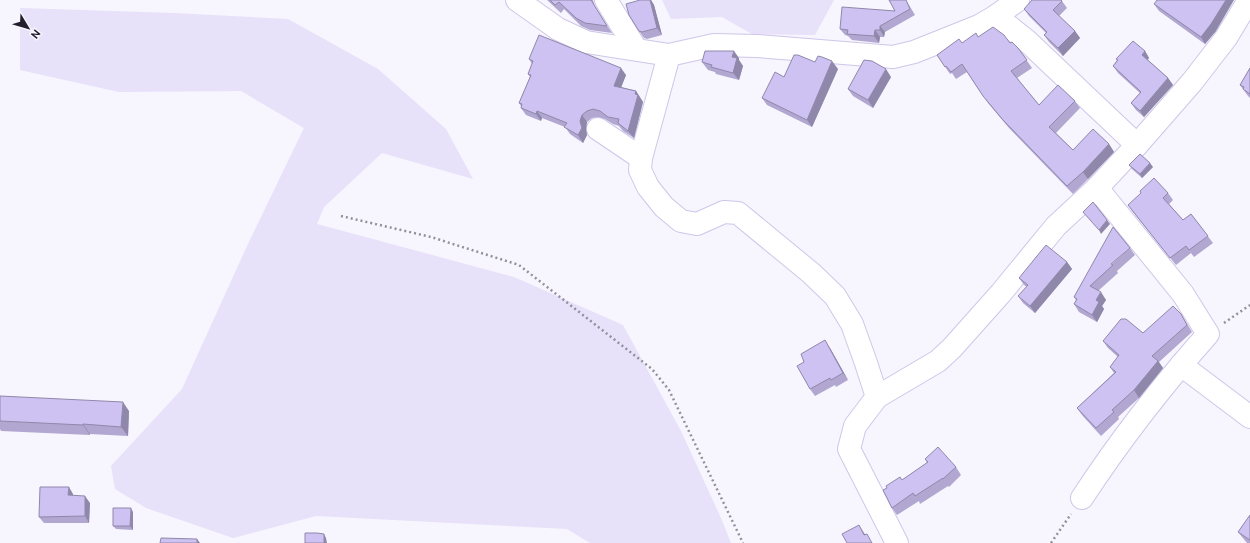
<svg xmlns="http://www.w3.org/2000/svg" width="1250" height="543" font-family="Ubuntu,sans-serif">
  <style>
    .green { fill: #e7e1fa }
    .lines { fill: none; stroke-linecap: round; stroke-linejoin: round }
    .minor-casing { stroke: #cfc6ea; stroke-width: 24 }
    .path { stroke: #92909a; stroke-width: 2.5; stroke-dasharray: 2 3; stroke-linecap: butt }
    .minor { stroke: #fff; stroke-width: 22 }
    .wall { fill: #b1a7d1 }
    .shaded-wall { fill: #9088aa }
    .building { fill: #cec2f3; stroke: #9088aa }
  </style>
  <rect width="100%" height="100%" fill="#f7f5fd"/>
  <g class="green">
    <path d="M662 0H834L815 35 752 34 722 17 671 19Z"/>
    <path d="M20 8 173 13 288 19 378 69 446 129 473 179 382 153 324 207 317 224 514 277 623 325 681 431 721 518 731 543H590L567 529 316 516 233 538 146 508 115 489 111 466 182 389 247 246 304 128 241 91 119 92 20 70Z"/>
  </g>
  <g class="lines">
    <g class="minor-casing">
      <g id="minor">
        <path d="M517 0 558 29 586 42 669 55 714 45 757 46 893 57 914 52 979 26 996 16 1018 0"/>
        <path d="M606 0 636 49"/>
        <path d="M996 16 1026 40 1137 145"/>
        <path d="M669 55 641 158 640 170 648 187 664 207 681 221 697 224 724 212 738 213 811 273 835 296 852 324 866 363 877 397"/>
        <path d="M598 129 641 158"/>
        <path d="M1181 365 1250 417"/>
        <path d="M1082 498C1120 440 1162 386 1208 334L1183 294 1097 188"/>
        <path d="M897 543 849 449 855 426 877 397 938 361 952 348 1001 293 1056 226 1097 188 1137 145 1192 82 1226 38 1249 0"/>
      </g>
    </g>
    <g class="path">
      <path d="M341 216 431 237 519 265 652 369 669 390 743 543"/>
      <path d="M1224 323 1250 305"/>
      <path d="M1051 543 1071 514"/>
    </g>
    <use href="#minor" class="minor"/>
  </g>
  <g class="wall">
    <path d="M547 0H593L595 7 612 33 590 30 581 26 564 9 561 13Z"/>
    <path d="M640 0H651L654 5 662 35 647 39 644 38 639 31Z"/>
    <path d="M889 0H906L915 15 885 32 884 37H880L879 43 852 40 848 36 845 35 840 29 895 11Z"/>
    <path d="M1062 1 1067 8 1059 16 1075 31 1080 38 1063 56 1049 42 1044 35 1046 33 1029 16 1024 9Z"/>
    <path d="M1154 4 1216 31 1205 44 1159 11Z"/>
    <path d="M978 37 1010 43 1018 48 1032 68 1017 78 1039 105 1075 101 1080 108 1056 133 1073 150 1109 144 1114 152 1088 179 1073 194 1009 128 988 103 967 72 956 79 952 73 950 74 937 55 962 43Z"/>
    <path d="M1145 51 1149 58 1148 60 1168 78 1173 85 1144 117 1136 110 1131 103 1140 93 1118 73 1113 66 1117 60 1116 59Z"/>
    <path d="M739 58V60L743 66 739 80 716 74 715 72 708 70 702 62Z"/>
    <path d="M529 59 626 75 621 87 636 91 643 102 634 138 623 131 619 126 613 124 605 119 598 117 592 118 587 122 586 129 587 135 583 143 570 134 565 127 542 118 541 121 526 115 521 108V106L519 103 530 77 528 74 532 64Z"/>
    <path d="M815 62 838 69 812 127 767 105 762 98 784 77Z"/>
    <path d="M1250 68V98L1248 96 1240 85Z"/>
    <path d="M891 77 873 108 853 96 848 89Z"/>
    <path d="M1129 165 1153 167 1142 178 1132 169Z"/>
    <path d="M1168 193 1173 200 1169 204 1183 220 1191 214 1213 243 1194 257 1191 253 1176 265 1133 212 1128 205Z"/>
    <path d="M1130 248 1135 255 1117 271 1118 273 1098 291 1106 300 1102 306 1104 309 1097 322 1079 312 1074 304 1076 300 1074 297Z"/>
    <path d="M1067 262 1072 269 1035 313 1023 303 1018 296 1027 287 1024 285 1019 278Z"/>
    <path d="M1181 314 1192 332 1159 362 1163 368 1139 398 1118 417 1119 419 1101 436 1082 415 1077 408 1114 373 1110 367 1118 357 1108 348 1103 341 1143 333Z"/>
    <path d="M830 348 848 380 836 387 835 385 815 396 810 389Z"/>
    <path d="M0 396 129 411 128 436 90 434V435L1 431 0 429Z"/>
    <path d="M925 459 956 467 961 475 949 487 948 486 920 504 919 501 897 515 892 508 902 480 927 463Z"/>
    <path d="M73 494V496L90 503 89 523H44L39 517Z"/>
    <path d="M133 512V530L116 529 113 526Z"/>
    <path d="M1250 515V543H1247L1238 532Z"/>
  </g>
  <g class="shaded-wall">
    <path d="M650 0H651L654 5 662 35 657 28Z"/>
    <path d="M1226 0H1234L1216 31 1205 44 1201 37Z"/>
    <path d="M880 26 885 32 884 37 880 30Z"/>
    <path d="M875 30 880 37 879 43 874 36Z"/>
    <path d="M1075 31 1080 38 1063 56 1058 48Z"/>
    <path d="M734 51 739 58V60L743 66 739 80 733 73 732 57Z"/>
    <path d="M1145 51 1149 58 1146 61 1142 55Z"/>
    <path d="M832 61 838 69 812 127 807 120Z"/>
    <path d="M621 68 626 75 619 93 614 86Z"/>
    <path d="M886 69 891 77 873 108 868 100Z"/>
    <path d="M1168 78 1173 85 1144 117 1140 111Z"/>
    <path d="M636 91 643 102 634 138 628 131Z"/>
    <path d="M537 111 542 118 541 121 536 114Z"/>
    <path d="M582 115 587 122 586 129 587 135 583 143 578 135 580 121Z"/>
    <path d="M1109 144 1114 152 1088 179 1083 172Z"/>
    <path d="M1150 163 1153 167 1142 178 1140 174Z"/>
    <path d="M1107 220 1110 224 1101 234 1099 230Z"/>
    <path d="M1067 262 1072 269 1035 313 1030 306Z"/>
    <path d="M1101 292 1106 300 1102 306 1104 309 1097 322 1092 315 1096 300Z"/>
    <path d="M825 340 830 348 848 380 843 373Z"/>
    <path d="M1158 361 1163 368 1139 398 1134 390Z"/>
    <path d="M123 402 129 411 128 436 121 427Z"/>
    <path d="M83 424 90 434V435L83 425Z"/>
    <path d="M69 487 73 494V502L68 495Z"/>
    <path d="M85 496 90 503 89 523 85 516Z"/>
    <path d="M131 508 133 512V530L130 526Z"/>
    <path d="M859 525 866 536 864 535Z"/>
    <path d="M324 534 326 538 327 543H324Z"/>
    <path d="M197 539 200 543H197Z"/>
  </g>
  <g class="building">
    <path d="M550 0H591L607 26 585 23 576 18 559 2 555 5Z"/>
    <path d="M640 0H650L657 28 642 32 639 31 629 15 626 4Z"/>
    <path d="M889 0H906L910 9 880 26V30H875L874 36 847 34 848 30 840 29 842 7 895 11Z"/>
    <path d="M1032 0H1061L1062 1 1053 10 1075 31 1058 48 1044 35 1047 32 1024 9Z"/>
    <path d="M1157 0H1226L1211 24 1201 37 1154 4Z"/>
    <path d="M993 27 1004 35 1010 43 1012 42 1018 48 1027 60 1011 71 1039 105 1058 85 1075 101 1049 127 1073 150 1093 129 1109 144 1083 172 1067 186 1003 120 983 96 962 64 951 72 946 66 945 67 937 55 959 39 962 43 976 33 978 37Z"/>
    <path d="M539 35 621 68 614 86 636 91 635 94 638 95 628 131 618 123 619 119 608 117 600 111 593 109 587 111 582 115 580 121 582 128 578 135 564 127 567 123 537 111 536 114 521 108 522 104 519 103 531 75 528 74 533 61 529 59Z"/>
    <path d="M1133 41 1145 51 1142 55 1168 78 1140 111 1131 103 1141 92 1113 66 1118 60 1116 59Z"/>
    <path d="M705 51H734L732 57 737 58 733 73 711 67 712 65 702 62Z"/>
    <path d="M794 55H798L815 62 818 56 822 57 832 61 807 120 762 98 775 72 784 77Z"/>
    <path d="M864 60 872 61 886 69 868 100 848 89Z"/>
    <path d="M1250 68V94L1243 89 1244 87 1240 85Z"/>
    <path d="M1140 154 1150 163 1140 174 1129 165Z"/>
    <path d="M1154 178 1168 193 1163 198 1183 220 1191 214 1208 236 1189 250 1186 246 1170 258 1128 205 1141 193 1140 191Z"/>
    <path d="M1093 202 1107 220 1099 230 1083 212Z"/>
    <path d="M1113 227 1130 248 1111 264 1113 265 1090 286 1101 292 1096 300 1099 302 1092 315 1074 304 1077 299 1074 297Z"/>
    <path d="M1046 245 1067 262 1030 306 1018 296 1028 285 1019 278Z"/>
    <path d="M1173 306 1181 314 1187 325 1152 356 1158 361 1134 390 1112 410 1114 412 1096 428 1077 408 1116 372 1110 367 1119 355 1103 341 1121 319H1126L1143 333Z"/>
    <path d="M825 340 843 373 831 380 830 378 810 389 797 366 804 362 801 354Z"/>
    <path d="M0 396 123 402 121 427 83 424V425L0 421Z"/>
    <path d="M938 447 956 467 943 479V478L915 496 913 493 892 508 883 490 887 488 886 486 900 477 902 480 928 462 925 459Z"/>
    <path d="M40 487H69L68 495 85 496V516L39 517Z"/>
    <path d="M113 508H131L130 526H113Z"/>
    <path d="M1250 515V540L1238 532Z"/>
    <path d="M859 525 864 535 867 534 872 543H847L842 534Z"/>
    <path d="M305 533H317L324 534V543H305Z"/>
    <path d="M161 538 197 539V543H160Z"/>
  </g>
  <g transform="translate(28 28) rotate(128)" stroke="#f7f5fd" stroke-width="3" paint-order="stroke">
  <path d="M0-3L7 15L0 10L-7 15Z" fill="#221f2c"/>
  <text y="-6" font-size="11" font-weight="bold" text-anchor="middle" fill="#221f2c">N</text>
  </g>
</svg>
